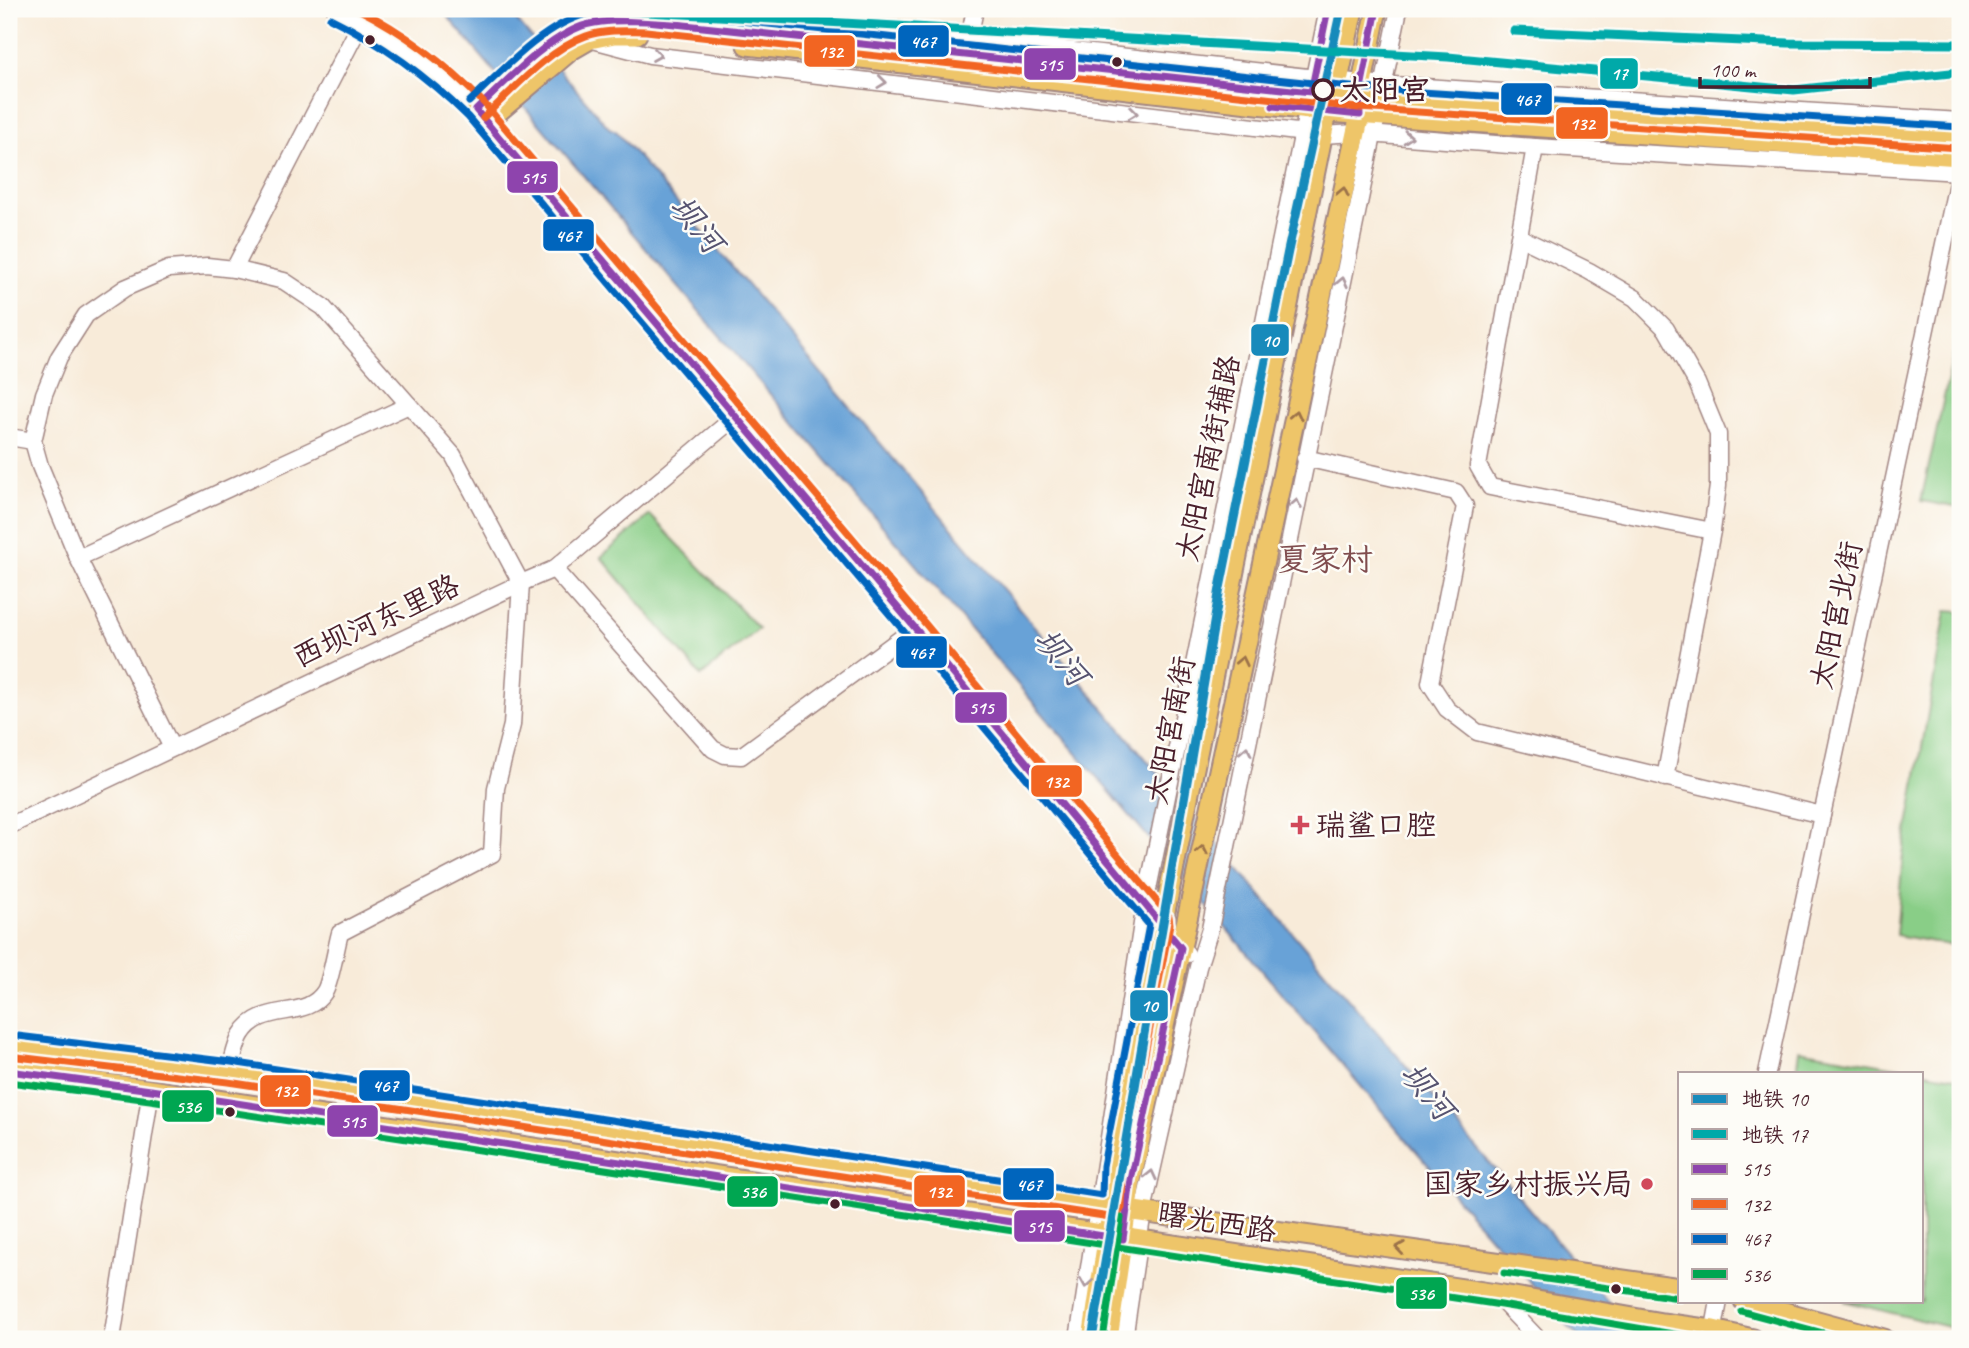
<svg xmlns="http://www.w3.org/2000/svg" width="1969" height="1348" font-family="Caveat,'LXGW WenKai TC',sans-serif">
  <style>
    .green { fill: #89ce87; stroke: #6a7659; stroke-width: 2 }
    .water { fill: #68a2d7; stroke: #596081; stroke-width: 2 }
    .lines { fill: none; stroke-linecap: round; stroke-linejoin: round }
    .minor-casing { stroke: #a18582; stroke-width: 19 }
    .major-casing { stroke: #a18582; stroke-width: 23 }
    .minor { stroke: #fff; stroke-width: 16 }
    .major { stroke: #eec569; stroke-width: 19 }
    .bus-1-casing { stroke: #fdfcf7; stroke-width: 12 }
    .bus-2-casing { stroke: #fdfcf7; stroke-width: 12 }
    .bus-3-casing { stroke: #fdfcf7; stroke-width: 12 }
    .bus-4-casing { stroke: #fdfcf7; stroke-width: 12 }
    .bus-1 { stroke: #8e44ad; stroke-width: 7 }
    .bus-2 { stroke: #f26522; stroke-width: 7 }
    .bus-3 { stroke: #0065bd; stroke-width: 7 }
    .bus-4 { stroke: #00a651; stroke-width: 7 }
    .metro-1-casing { stroke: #fdfcf7; stroke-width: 14 }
    .metro-2-casing { stroke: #fdfcf7; stroke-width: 14 }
    .metro-1 { stroke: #178abb; stroke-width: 9 }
    .metro-2 { stroke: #00a9a9; stroke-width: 9 }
    .oneway { stroke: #ae9aa0 }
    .oneway2 { stroke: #9c724a }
    .bus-dot { fill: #4a1f2b; stroke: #fdfcf7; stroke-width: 2.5 }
    .stop-dot { fill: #fdfcf7; stroke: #4a1f2b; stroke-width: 3.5 }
    .poi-dot { fill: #d1495b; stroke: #fdfcf7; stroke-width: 2.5 }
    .labels { text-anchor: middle; stroke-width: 5; stroke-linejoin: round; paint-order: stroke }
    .stop-label { font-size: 30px; font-weight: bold; fill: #4a1f2b; stroke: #fdfcf7; text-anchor: start }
    .street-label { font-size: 30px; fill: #4a1f2b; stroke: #fdfcf7 }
    .poi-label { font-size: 30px; fill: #4a1f2b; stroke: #fdfcf7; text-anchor: start }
    .water-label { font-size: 32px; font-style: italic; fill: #565370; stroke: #fdfcf7 }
    .neighbourhood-label { font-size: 32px; fill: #804d4f; stroke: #fdfcf7 }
    .line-badge { stroke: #fdfcf7; stroke-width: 2.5 }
    .badge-label { font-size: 19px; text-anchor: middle; font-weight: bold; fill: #fff }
  </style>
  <rect width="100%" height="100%" fill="#fdfcf7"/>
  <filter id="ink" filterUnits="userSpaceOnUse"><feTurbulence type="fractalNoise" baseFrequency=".0143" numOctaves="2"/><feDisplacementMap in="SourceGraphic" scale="14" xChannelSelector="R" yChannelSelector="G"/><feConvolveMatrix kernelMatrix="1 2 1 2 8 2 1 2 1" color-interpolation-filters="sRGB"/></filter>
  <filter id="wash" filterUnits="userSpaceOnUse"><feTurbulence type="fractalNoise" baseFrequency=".00686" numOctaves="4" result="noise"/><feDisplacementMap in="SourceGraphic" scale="28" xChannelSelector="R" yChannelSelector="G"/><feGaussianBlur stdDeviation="1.57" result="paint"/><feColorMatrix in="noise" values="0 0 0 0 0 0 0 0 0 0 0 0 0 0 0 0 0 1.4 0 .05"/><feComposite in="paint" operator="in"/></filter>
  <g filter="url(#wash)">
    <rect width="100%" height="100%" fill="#f8ebd9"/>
    <g class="green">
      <path d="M1960 325V508L1921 501Z"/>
      <path d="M650 515 759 629 701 676 601 557Z"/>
      <path d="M1946 611 1960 612V947L1896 935 1903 854Z"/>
      <path d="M1799 1050 1960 1078V1330L1844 1301H1922V1073H1796Z"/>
    </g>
    <path class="water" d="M441 9H507L609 128 616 131 700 229 1321 967 1641 1339H1580L1464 1207Z"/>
  </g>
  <g filter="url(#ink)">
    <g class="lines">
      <g class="minor-casing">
        <g id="minor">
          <path d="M335 9C393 36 432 64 476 110L915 628 1187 954"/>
          <path d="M658 9 687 23"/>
          <path d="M718 9 748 15 1362 83 1960 121"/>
          <path d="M969 39 975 9"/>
          <path d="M593 40 650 55 1322 135 1356 133 1535 147 1960 172"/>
          <path d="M1535 147 1478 466 1490 487 1712 531"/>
          <path d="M1519 237 1589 271 1635 298 1666 329 1697 383 1718 434V486L1712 531 1665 778"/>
          <path d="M234 269 362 21"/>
          <path d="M9 437 33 441 44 394 59 357 86 315 125 288 169 269 207 266 234 269 284 281 323 307 453 455 521 583 512 725 496 788 492 854 340 933C336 947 331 980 325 991 306 1022 262 1000 241 1035 235 1046 233 1061 229 1072"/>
          <path d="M33 441 40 466 78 558 172 748"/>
          <path d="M1305 458 1456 492 1465 506 1430 683 1447 709 1477 732 1822 815"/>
          <path d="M78 558 409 405"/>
          <path d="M554 569 713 749 725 755 741 756 915 628"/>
          <path d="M9 826 521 583 554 569 735 417"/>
          <path d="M1767 1073 1960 169"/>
          <path d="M1496 1295 1538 1339"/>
          <path d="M112 1339 151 1090"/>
          <path d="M1078 1339 1145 904 1328 9"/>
          <path d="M1124 1339 1143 1211 1198 967 1210 929 1399 9"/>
          <path d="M1712 1339 1719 1301"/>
        </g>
      </g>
      <g class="major-casing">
        <g id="major">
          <path d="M747 45 1327 112 1960 156"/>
          <path d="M476 110C499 89 554 35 582 26 603 19 626 21 647 21L1359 98 1960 138"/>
          <path d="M486 122 571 50 590 39 614 34H637"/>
          <path d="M9 1045 229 1072 1098 1206 1680 1288"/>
          <path d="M9 1071 151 1090 1503 1295 1662 1323 1713 1330 1753 1339"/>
          <path d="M1744 1301 1884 1339"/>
          <path d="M1092 1339 1112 1207 1113 1168C1181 816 1254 464 1327 112L1335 95 1353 9"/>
          <path d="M1108 1339 1131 1180 1356 133 1360 115 1359 98 1377 9"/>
        </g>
      </g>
      <use href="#minor" class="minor"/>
      <use href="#major" class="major"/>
      <g class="bus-1-casing">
        <g id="bus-1">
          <path d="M1273 106 1360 115 1359 98 1377 9"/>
          <path d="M9 1071 151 1090 1123 1239 1131 1180 1181 948 915 628 476 110C506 82 544 40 582 26 603 19 626 21 647 21L1311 92 1328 9"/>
        </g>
      </g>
      <g class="bus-2-casing">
        <g id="bus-2">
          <path d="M483 118C512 91 549 49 586 36 605 29 627 31 646 31L1358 108 1959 148"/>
          <path d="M9 1056 228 1082 1110 1217 1117 1216 1122 1208 1123 1169 1170 924 1169 916 923 621 484 103C447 65 406 33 358 9"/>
        </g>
      </g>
      <g class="bus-3-casing">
        <g id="bus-3">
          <path d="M469 102C500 73 544 24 587 14 606 9 627 10 647 11L1360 88 1960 127"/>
          <path d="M10 1035 231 1062 1102 1195 1103 1166 1149 925 907 635 468 117C427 76 383 44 330 18"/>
        </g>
      </g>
      <g class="bus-4-casing">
        <g id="bus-4">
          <path d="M9 1082 150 1100 1501 1305 1703 1339"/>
          <path d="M1504 1273 1679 1298"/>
          <path d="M1741 1311 1845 1339"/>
          <path d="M1103 1339 1121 1218"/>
        </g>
      </g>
      <use href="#bus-1" class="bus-1"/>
      <use href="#bus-2" class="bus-2"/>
      <use href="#bus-3" class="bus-3"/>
      <use href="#bus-4" class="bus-4"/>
      <g class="metro-1-casing">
        <path id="metro-1" d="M1092 1339 1220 588 1288 251 1341 9"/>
      </g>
      <g class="metro-2-casing">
        <g id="metro-2">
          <path d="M593 9 1448 57 1794 90 1960 72"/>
          <path d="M1514 31 1788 43 1960 44"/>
        </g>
      </g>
      <use href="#metro-1" class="metro-1"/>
      <use href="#metro-2" class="metro-2"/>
    </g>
    <defs><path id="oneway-chevron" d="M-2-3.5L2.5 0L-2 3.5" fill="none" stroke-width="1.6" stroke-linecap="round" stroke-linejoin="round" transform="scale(1.75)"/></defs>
    <g class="oneway">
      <use href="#oneway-chevron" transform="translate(657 55) rotate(9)"/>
      <use href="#oneway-chevron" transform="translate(882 82) rotate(7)"/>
      <use href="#oneway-chevron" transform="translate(1133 113) rotate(7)"/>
      <use href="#oneway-chevron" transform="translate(1408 137) rotate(4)"/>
      <use href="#oneway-chevron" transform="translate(1342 282) rotate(-78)"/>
      <use href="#oneway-chevron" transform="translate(1296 504) rotate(-79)"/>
      <use href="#oneway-chevron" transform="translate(1246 751) rotate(-79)"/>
      <use href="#oneway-chevron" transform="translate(1151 1175) rotate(-77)"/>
      <use href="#oneway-chevron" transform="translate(1086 1283) rotate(99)"/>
    </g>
    <g class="oneway2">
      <use href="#oneway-chevron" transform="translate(1343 192) rotate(-78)"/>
      <use href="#oneway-chevron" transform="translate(1296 415) rotate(-78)"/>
      <use href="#oneway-chevron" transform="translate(1242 661) rotate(-78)"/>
      <use href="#oneway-chevron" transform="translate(1202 850) rotate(-78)"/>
      <use href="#oneway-chevron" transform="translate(1400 1248) rotate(-172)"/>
    </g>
  </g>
  <g class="bus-dot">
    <circle cx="370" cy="40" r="6"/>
    <circle cx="1117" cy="62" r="6"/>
    <circle cx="230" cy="1112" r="6"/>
    <circle cx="835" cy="1204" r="6"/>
    <circle cx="1616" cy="1289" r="6"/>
  </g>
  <circle class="stop-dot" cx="1323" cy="90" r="10"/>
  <g class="poi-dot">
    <path d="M1296.5 814.5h7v7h7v7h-7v7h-7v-7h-7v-7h7z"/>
    <circle cx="1647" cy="1184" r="7"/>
  </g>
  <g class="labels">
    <g class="stop-label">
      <text x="1340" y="100">太阳宫</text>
    </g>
    <g class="street-label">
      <text transform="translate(1208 458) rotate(-78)" y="10">太阳宫南街辅路</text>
      <text transform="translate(1836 615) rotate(-78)" y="10">太阳宫北街</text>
      <text transform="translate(376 621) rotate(-25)" y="10">西坝河东里路</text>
      <text transform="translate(1170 730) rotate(-79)" y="10">太阳宫南街</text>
      <text transform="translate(1217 1222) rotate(9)" y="10">曙光西路</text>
    </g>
    <g class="poi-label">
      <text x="1316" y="835">瑞鲨口腔</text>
      <text x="1633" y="1194" text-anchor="end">国家乡村振兴局</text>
    </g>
    <g class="water-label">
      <text transform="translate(697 224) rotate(50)" y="11">坝河</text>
      <text transform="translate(1062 657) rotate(50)" y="11">坝河</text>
      <text transform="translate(1428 1091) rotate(50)" y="11">坝河</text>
    </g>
    <g class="neighbourhood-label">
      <text x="1325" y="570">夏家村</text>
    </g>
  </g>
  <g class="line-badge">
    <rect x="897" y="24" width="53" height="34" rx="7" fill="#0065bd"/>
    <rect x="803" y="34" width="53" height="34" rx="7" fill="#f26522"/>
    <rect x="1023" y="47" width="54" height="34" rx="7" fill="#8e44ad"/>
    <rect x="1599" y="57" width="40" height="33" rx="7" fill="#00a9a9"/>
    <rect x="1500" y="82" width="53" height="34" rx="7" fill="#0065bd"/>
    <rect x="1555" y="106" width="54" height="34" rx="7" fill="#f26522"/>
    <rect x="506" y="160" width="53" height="34" rx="7" fill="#8e44ad"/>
    <rect x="542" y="218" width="53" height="34" rx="7" fill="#0065bd"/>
    <rect x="1250" y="323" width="40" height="34" rx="7" fill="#178abb"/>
    <rect x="895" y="635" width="53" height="34" rx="7" fill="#0065bd"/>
    <rect x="954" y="691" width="54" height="33" rx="7" fill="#8e44ad"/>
    <rect x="1030" y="764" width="53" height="34" rx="7" fill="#f26522"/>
    <rect x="1129" y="989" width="40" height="33" rx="7" fill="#178abb"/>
    <rect x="358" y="1069" width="53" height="33" rx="7" fill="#0065bd"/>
    <rect x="259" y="1074" width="53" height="34" rx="7" fill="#f26522"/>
    <rect x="161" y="1089" width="54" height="34" rx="7" fill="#00a651"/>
    <rect x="326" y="1104" width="53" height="34" rx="7" fill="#8e44ad"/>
    <rect x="1002" y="1167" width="53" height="34" rx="7" fill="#0065bd"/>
    <rect x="913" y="1174" width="53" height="34" rx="7" fill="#f26522"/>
    <rect x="726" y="1175" width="53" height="33" rx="7" fill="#00a651"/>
    <rect x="1013" y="1209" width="53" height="34" rx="7" fill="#8e44ad"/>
    <rect x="1395" y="1276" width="53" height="34" rx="7" fill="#00a651"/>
  </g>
  <g class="badge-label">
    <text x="923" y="48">467</text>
    <text x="830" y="58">132</text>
    <text x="1050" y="71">515</text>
    <text x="1619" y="80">17</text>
    <text x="1527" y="106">467</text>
    <text x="1582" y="130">132</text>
    <text x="533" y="184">515</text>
    <text x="568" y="242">467</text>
    <text x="1270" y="347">10</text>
    <text x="921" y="659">467</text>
    <text x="981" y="714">515</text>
    <text x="1056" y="788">132</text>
    <text x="1149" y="1012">10</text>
    <text x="385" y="1092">467</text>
    <text x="285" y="1097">132</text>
    <text x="188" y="1113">536</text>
    <text x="353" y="1128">515</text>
    <text x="1029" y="1191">467</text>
    <text x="939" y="1198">132</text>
    <text x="753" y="1198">536</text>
    <text x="1039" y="1233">515</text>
    <text x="1421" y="1300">536</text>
  </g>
  <rect width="1969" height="1348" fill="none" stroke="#fdfcf7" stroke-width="35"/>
  <rect x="1678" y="1072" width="245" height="231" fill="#fdfcf7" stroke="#b5a4a5" stroke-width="2"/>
  <rect x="1692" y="1094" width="35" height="10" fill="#178abb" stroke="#b5a4a5" stroke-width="2"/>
  <text x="1742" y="1106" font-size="21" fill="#4a1f2b">地铁 10</text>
  <rect x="1692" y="1129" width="35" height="10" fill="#00a9a9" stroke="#b5a4a5" stroke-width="2"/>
  <text x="1742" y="1142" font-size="21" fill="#4a1f2b">地铁 17</text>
  <rect x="1692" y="1164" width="35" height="10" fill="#8e44ad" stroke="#b5a4a5" stroke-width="2"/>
  <text x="1742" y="1176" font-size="21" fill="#4a1f2b">515</text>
  <rect x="1692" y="1199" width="35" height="10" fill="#f26522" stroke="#b5a4a5" stroke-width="2"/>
  <text x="1742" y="1212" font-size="21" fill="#4a1f2b">132</text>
  <rect x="1692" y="1234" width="35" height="10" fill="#0065bd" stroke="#b5a4a5" stroke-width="2"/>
  <text x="1742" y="1246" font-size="21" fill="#4a1f2b">467</text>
  <rect x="1692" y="1269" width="35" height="10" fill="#00a651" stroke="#b5a4a5" stroke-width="2"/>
  <text x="1742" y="1282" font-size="21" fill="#4a1f2b">536</text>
  <path d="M1700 77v10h170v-10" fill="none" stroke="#4a1f2b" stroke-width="3.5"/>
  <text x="1710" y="77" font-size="21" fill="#4a1f2b" stroke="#fdfcf7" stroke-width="5" paint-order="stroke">100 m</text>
</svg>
